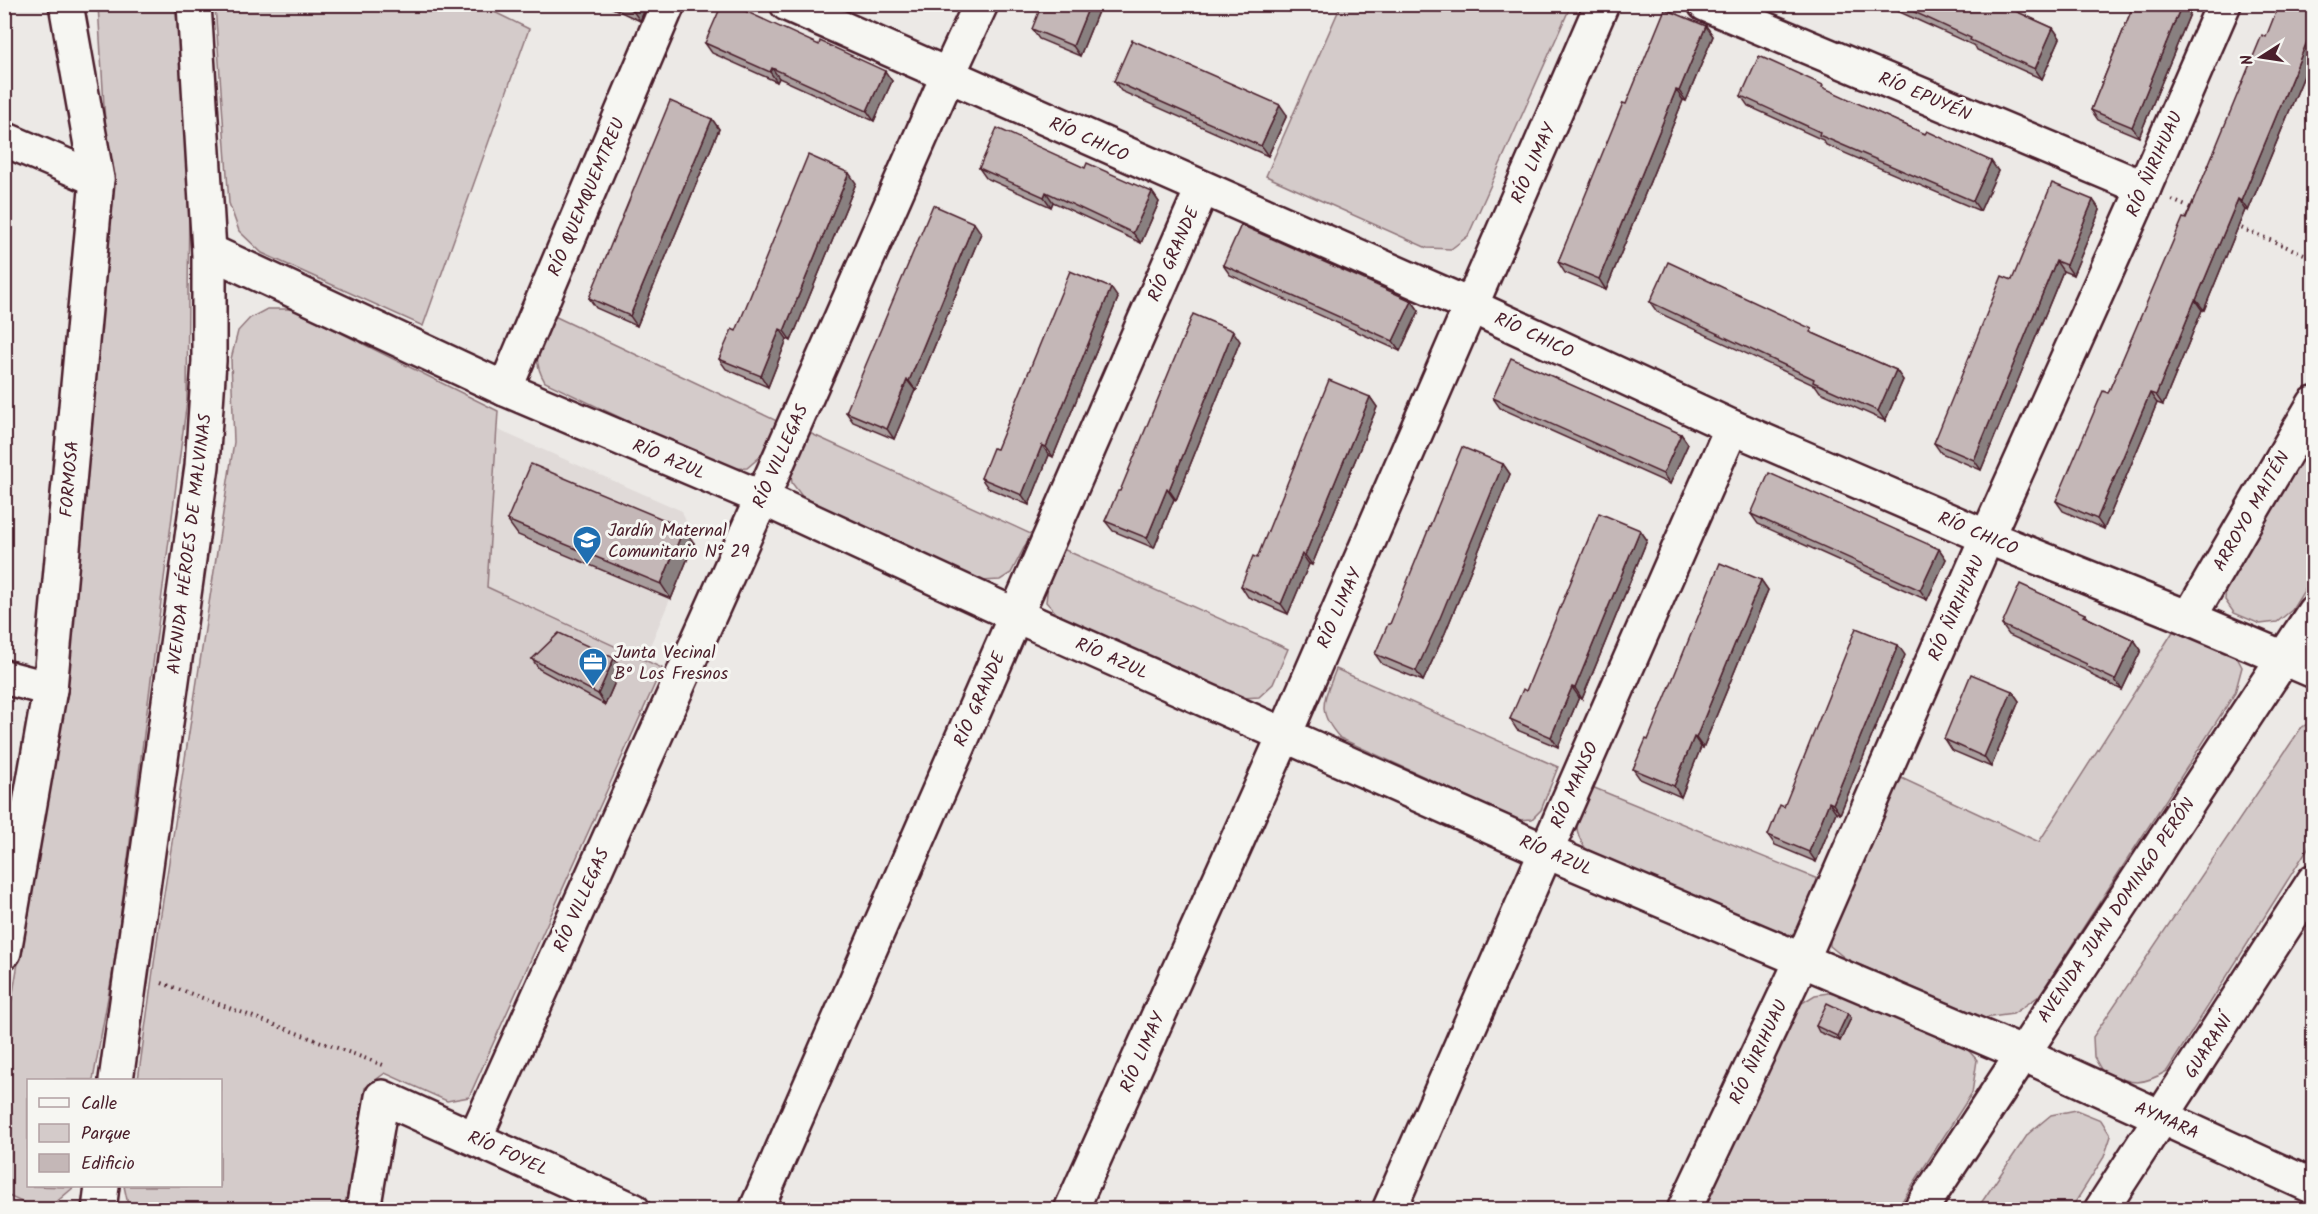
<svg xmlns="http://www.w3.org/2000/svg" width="2318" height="1214" font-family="Kalam,sans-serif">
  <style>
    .built { fill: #e0dad8 }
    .green { fill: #d4cbca; stroke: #8f757a; stroke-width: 1.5 }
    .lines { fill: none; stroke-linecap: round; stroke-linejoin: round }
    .street-casing { stroke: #4a1f2b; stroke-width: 38 }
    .secondary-casing { stroke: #4a1f2b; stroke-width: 38 }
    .path { stroke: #4a1f2b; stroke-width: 4; stroke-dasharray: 1.5 4.5; stroke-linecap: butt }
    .street { stroke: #f6f6f2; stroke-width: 33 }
    .secondary { stroke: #f6f6f2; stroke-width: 33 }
    .wall { fill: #a99d9d; stroke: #4a1f2b; stroke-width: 1.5 }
    .shaded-wall { fill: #898080; stroke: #4a1f2b; stroke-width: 1.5 }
    .building { fill: #c4b7b7; stroke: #4a1f2b; stroke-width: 1.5 }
    .labels { text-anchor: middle; stroke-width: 6; stroke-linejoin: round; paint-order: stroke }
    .street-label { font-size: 18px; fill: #4a1f2b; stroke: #f6f6f2 }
    .poi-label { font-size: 18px; fill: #4a1f2b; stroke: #f6f6f2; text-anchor: start }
  </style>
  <rect width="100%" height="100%" fill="#ece9e6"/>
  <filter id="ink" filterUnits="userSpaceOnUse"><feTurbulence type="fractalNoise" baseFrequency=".0167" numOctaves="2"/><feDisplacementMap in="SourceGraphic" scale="12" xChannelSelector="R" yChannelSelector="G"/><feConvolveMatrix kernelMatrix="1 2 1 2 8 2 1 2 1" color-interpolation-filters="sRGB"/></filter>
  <g filter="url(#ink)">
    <path class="built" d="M498 430 682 511 694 543 644 660 487 587Z"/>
    <g class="green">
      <path d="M98 5H175L184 85 189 200 187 400 115 959 93 1080H28V1186L74 1187 54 1204H26L4 1194 5 1041 64 687 108 173Z"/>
      <path d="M215 5H480L529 29 423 326 262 253 239 231 229 203Z"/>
      <path d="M1341 5H1571L1468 236 1451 249 1427 248 1266 176Z"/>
      <path d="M267 309H293L498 411 487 587 662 668 469 1097 447 1101 385 1073 365 1088 345 1209H129L124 1186H220V1080H138L160 920 234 442 231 359 238 331 250 318Z"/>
      <path d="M552 315 777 421 761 456 747 468 728 469 545 382C529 355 541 341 552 315Z"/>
      <path d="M805 431 1031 534 1011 573 1000 580 982 581 804 499 792 483 790 465Z"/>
      <path d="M2313 435V576L2292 610 2277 622 2260 624 2234 613 2225 600 2226 583Z"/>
      <path d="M1063 549 1288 649 1273 684 1259 697 1242 698 1057 614 1046 602 1048 584Z"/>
      <path d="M2176 627 2234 652 2242 667 2235 693 2039 996 2013 1014 1984 1018 1846 959 1830 946 1829 926 1895 775 2039 842Z"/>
      <path d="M1336 669 1558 767 1541 810 1532 819 1518 820 1340 738C1315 710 1324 701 1336 669Z"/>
      <path d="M2313 720V840L2167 1071C2138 1088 2132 1083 2102 1071L2094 1057 2093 1037 2301 728Z"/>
      <path d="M1592 787 1825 882 1795 938 1779 937 1586 849C1568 824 1580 812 1592 787Z"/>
      <path d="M1835 992 1961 1042 1977 1060 1972 1093 1897 1209 1703 1210 1797 1006 1815 995Z"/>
      <path d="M2076 1110 2101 1120 2111 1136 2104 1157 2071 1209H1977L2028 1134 2051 1115Z"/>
    </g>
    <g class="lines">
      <g class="street-casing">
        <g id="street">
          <path d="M787 4 1471 306 1732 427 1987 537 2189 618 2314 671"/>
          <path d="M1705 4 2144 188"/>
          <path d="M4 139 97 179"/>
          <path d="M505 389 668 4"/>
          <path d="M2189 618 2314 404"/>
          <path d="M4 677 50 689"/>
          <path d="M4 952 50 689 97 179 66 4"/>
          <path d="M2021 1053 2314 1187"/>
          <path d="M475 1138 762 498 948 75 981 4"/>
          <path d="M363 1210 382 1097 633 1210"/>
          <path d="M756 1210 1202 189"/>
          <path d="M1389 1210 1732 427"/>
          <path d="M1684 1210 1802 960 1987 537 2144 188 2224 4"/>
          <path d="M2101 1210 2314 881"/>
        </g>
      </g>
      <g class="secondary-casing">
        <g id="secondary">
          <path d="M209 251 505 389 762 498 1015 615 1545 851 2021 1053"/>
          <path d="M116 1080 202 466 209 361V251L194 4"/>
          <path d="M99 1210 102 1186"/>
          <path d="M1071 1210 1285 734 1602 4"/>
          <path d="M1920 1210 2314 612"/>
        </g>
      </g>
      <g class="path">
        <path d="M2172 200 2193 209"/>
        <path d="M2236 226 2314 258"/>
        <path d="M162 983 383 1065"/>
      </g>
      <use href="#street" class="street"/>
      <use href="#secondary" class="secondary"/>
    </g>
    <g class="wall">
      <path d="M604 4H647L640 21Z"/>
      <path d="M1101 4 1080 56 1039 39 1032 29Z"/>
      <path d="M1882 4H2000L2053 28 2060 38 2042 79 1977 50 1975 46Z"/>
      <path d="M2134 4H2194L2139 137 2098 120 2091 110Z"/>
      <path d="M2313 4V54L2248 211 2245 210 2204 310H2202L2163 405 2157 403 2104 529 2063 511 2056 501 2108 393 2266 37Z"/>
      <path d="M1706 26 1713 36 1686 101 1683 100 1606 290 1565 273 1558 262 1626 104Z"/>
      <path d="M705 43 892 81 874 121 779 78 777 82 712 53Z"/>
      <path d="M1114 81 1287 115 1268 156 1121 91Z"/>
      <path d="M1827 90 1925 134 1991 161 1998 171 1980 211 1826 145 1823 140 1748 106 1741 96Z"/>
      <path d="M712 119 719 129 637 326 596 308 589 298Z"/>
      <path d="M979 168H1085L1152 192 1159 202 1141 243 1053 202 1051 207 986 178Z"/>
      <path d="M856 183 791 341 787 339 768 387 726 369 719 359 736 331Z"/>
      <path d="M2093 200 2100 210 2073 275 2063 271 1981 470 1941 453 1934 443 2012 280Z"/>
      <path d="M981 233 916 391 915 390 894 439 853 422 846 412Z"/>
      <path d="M1223 265 1412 301 1419 311 1400 351 1230 275Z"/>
      <path d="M1118 298 1053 457 1049 455 1029 505 988 488 981 478 997 449Z"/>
      <path d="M1650 302 1815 334 1896 370 1903 380 1885 421 1820 392 1816 386 1657 312Z"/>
      <path d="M1240 341 1176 500 1174 499 1154 548 1113 531 1105 521 1120 491Z"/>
      <path d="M1370 397 1377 407 1312 565 1309 564 1288 614 1248 597 1241 586 1257 558Z"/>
      <path d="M1493 398 1681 434 1688 444 1670 484 1500 408Z"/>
      <path d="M1503 464 1510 474 1445 633 1423 681 1382 664 1375 654 1390 624Z"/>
      <path d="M1751 514 1939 549 1946 559 1927 600 1758 524Z"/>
      <path d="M507 520 694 543 671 599 518 535Z"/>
      <path d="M1640 530 1647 540 1582 699 1579 697 1558 747 1517 730 1510 719 1526 691Z"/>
      <path d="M1761 580 1768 590 1703 748 1701 747 1681 797 1640 779 1633 769 1648 740Z"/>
      <path d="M2085 614 2088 618 2134 640 2141 650 2122 690 2093 676 2090 672 2009 635 2002 625Z"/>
      <path d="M1905 655 1840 814 1836 812 1816 862 1775 845 1768 835 1784 807Z"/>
      <path d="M614 658 621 668 605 705 539 669 532 659Z"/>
      <path d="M2012 691 2019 701 1991 767 1951 750 1944 739Z"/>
      <path d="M1851 1018 1840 1041 1819 1032 1816 1026Z"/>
    </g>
    <g class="shaded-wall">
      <path d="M636 4H647L640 21 633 11Z"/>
      <path d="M1090 4H1101L1080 56 1073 46Z"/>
      <path d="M2182 4H2194L2139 137 2132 127Z"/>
      <path d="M1706 26 1713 36 1686 101 1679 91Z"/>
      <path d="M2053 28 2060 38 2042 79 2035 69Z"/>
      <path d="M2311 32 2313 36V54L2248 211 2241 201Z"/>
      <path d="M772 68 779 78 777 82 770 72Z"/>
      <path d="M885 71 892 81 874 121 867 111Z"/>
      <path d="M1676 90 1683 100 1606 290 1599 279Z"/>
      <path d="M1280 105 1287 115 1268 156 1261 146Z"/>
      <path d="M712 119 719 129 637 326 630 316Z"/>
      <path d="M1991 161 1998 171 1980 211 1973 201Z"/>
      <path d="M849 173 856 183 791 341 784 331Z"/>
      <path d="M1046 192 1053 202 1051 207 1044 197Z"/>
      <path d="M1152 192 1159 202 1141 243 1133 233Z"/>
      <path d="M2238 199 2245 210 2204 310 2196 300Z"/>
      <path d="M2093 200 2100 210 2073 275 2066 265Z"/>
      <path d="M974 223 981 233 916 391 909 381Z"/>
      <path d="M2056 261 2063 271 1981 470 1974 460Z"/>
      <path d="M1111 288 1118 298 1053 457 1046 447Z"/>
      <path d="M2195 300 2202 310 2163 405 2156 395Z"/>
      <path d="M1412 301 1419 311 1400 351 1393 341Z"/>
      <path d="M780 329 787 339 768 387 761 376Z"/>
      <path d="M1233 331 1240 341 1176 500 1169 490Z"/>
      <path d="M1896 370 1903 380 1885 421 1878 411Z"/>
      <path d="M907 380 915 390 894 439 887 429Z"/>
      <path d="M2150 393 2157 403 2104 529 2097 519Z"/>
      <path d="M1370 397 1377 407 1312 565 1305 555Z"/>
      <path d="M1681 434 1688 444 1670 484 1663 474Z"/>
      <path d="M1042 445 1049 455 1029 505 1022 495Z"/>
      <path d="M1503 464 1510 474 1445 633 1423 681 1416 671Z"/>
      <path d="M1167 489 1174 499 1154 548 1147 538Z"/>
      <path d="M684 528 694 543 671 599 661 584Z"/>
      <path d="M1640 530 1647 540 1582 699 1575 688Z"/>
      <path d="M1939 549 1946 559 1927 600 1920 590Z"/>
      <path d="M1302 554 1309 564 1288 614 1281 604Z"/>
      <path d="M1761 580 1768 590 1703 748 1696 738Z"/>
      <path d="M2134 640 2141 650 2122 690 2115 680Z"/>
      <path d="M1898 645 1905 655 1840 814 1833 804Z"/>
      <path d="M614 658 621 668 605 705 598 694Z"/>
      <path d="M1572 687 1579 697 1558 747 1551 737Z"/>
      <path d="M2012 691 2019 701 1991 767 1984 757Z"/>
      <path d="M1694 737 1701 747 1681 797 1674 786Z"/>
      <path d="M1829 802 1836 812 1816 862 1809 852Z"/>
      <path d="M1848 1013 1851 1018 1840 1041 1837 1036Z"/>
    </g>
    <g class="building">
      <path d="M619 4H636L633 11Z"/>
      <path d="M722 4H730L819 45 820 41 885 71 867 111 772 68 770 72 705 43Z"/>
      <path d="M1042 4H1090L1073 46 1032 29Z"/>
      <path d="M1897 4H2000L2053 28 2035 69 1970 40 1971 38Z"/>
      <path d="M2134 4H2182L2132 127 2091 110Z"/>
      <path d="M2279 4H2313V33L2311 32 2241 201 2238 199 2196 300H2195L2156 395 2150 393 2097 519 2056 501 2103 391 2108 393 2183 218 2186 219 2262 35 2266 37Z"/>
      <path d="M1665 9 1706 26 1679 91 1676 90 1599 279 1558 262 1623 103 1626 104Z"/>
      <path d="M1132 40 1280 105 1261 146 1114 81Z"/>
      <path d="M1759 56 1823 85 1822 87 1925 134 1927 131 1991 161 1973 201 1819 135 1820 132 1741 96Z"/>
      <path d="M670 101 712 119 630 316 589 298Z"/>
      <path d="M997 128 1085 168 1087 163 1152 192 1133 233 1046 192 1044 197 979 168Z"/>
      <path d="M808 155 849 173 784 331 780 329 761 376 719 359 732 329 736 331Z"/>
      <path d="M2052 183 2093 200 2066 265 2056 261 1974 460 1934 443 2002 276 2012 280Z"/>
      <path d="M933 205 974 223 909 381 907 380 887 429 846 412Z"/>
      <path d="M1241 225 1412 301 1393 341 1223 265Z"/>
      <path d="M1668 262 1812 329 1810 332 1896 370 1878 411 1813 382 1814 379 1650 302Z"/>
      <path d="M1070 271 1111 288 1046 447 1042 445 1022 495 981 478 993 448 997 449Z"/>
      <path d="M1193 314 1233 331 1169 490 1167 489 1147 538 1105 521 1118 491H1120Z"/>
      <path d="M1511 358 1681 434 1663 474 1493 398Z"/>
      <path d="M1329 380 1370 397 1305 555 1302 554 1281 604 1241 586 1253 556 1257 558Z"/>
      <path d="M1462 447 1503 464 1438 623 1416 671 1375 654 1388 624H1390Z"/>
      <path d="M531 464 684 528 661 584 507 520Z"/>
      <path d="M1769 473 1939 549 1920 590 1751 514Z"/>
      <path d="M1599 513 1640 530 1575 688 1572 687 1551 737 1510 719 1523 689 1526 691Z"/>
      <path d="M1720 563 1761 580 1696 738 1694 737 1674 786 1633 769 1646 739 1648 740Z"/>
      <path d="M2020 584 2085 614 2083 616 2134 640 2115 680 2086 666 2087 664 2002 625Z"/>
      <path d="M1856 628 1898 645 1833 804 1829 802 1809 852 1768 835 1780 805 1784 807Z"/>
      <path d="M559 633 614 658 598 694 532 659Z"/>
      <path d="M1971 674 2012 691 1984 757 1944 739Z"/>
      <path d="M1827 1003 1848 1013 1837 1036 1816 1026Z"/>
    </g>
  </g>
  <defs>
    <g id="school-pin" transform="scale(1.5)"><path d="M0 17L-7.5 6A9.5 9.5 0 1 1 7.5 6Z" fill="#1f6fb2" stroke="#f6f6f2"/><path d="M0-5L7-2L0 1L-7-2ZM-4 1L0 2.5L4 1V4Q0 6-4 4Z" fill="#fff"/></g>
    <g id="office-pin" transform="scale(1.5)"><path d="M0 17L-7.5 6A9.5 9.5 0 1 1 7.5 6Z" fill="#1f6fb2" stroke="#f6f6f2"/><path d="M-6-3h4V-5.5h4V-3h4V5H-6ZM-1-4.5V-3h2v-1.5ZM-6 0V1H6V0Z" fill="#fff"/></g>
  </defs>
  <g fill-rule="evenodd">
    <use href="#school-pin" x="587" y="540"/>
    <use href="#office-pin" x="593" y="662"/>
  </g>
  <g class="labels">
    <g class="street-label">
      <text transform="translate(1925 96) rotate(23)" y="6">RÍO EPUYÉN</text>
      <text transform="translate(1089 139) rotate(24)" y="6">RÍO CHICO</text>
      <text transform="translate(1533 163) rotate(-66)" y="6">RÍO LIMAY</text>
      <text transform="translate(2154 164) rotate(-66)" y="6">RÍO ÑIRIHUAU</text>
      <text transform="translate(586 197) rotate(-67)" y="6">RÍO QUEMQUEMTREU</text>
      <text transform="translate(1173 254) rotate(-66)" y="6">RÍO GRANDE</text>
      <text transform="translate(1534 335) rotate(25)" y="6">RÍO CHICO</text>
      <text transform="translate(780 456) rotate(-66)" y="6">RÍO VILLEGAS</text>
      <text transform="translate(669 459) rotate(23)" y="6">RÍO AZUL</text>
      <text transform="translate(69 479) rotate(-85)" y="6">FORMOSA</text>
      <text transform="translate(2251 511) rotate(-60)" y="6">ARROYO MAITÉN</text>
      <text transform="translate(1978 533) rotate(23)" y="6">RÍO CHICO</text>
      <text transform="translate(189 544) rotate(-83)" y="6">AVENIDA HÉROES DE MALVINAS</text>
      <text transform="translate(1339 608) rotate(-66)" y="6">RÍO LIMAY</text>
      <text transform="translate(1956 608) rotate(-66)" y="6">RÍO ÑIRIHUAU</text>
      <text transform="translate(1112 658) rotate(24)" y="6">RÍO AZUL</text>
      <text transform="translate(979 699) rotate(-66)" y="6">RÍO GRANDE</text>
      <text transform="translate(1574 785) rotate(-66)" y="6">RÍO MANSO</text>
      <text transform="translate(1556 855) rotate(23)" y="6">RÍO AZUL</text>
      <text transform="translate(581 900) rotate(-66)" y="6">RÍO VILLEGAS</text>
      <text transform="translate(2116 910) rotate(-56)" y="6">AVENIDA JUAN DOMINGO PERÓN</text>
      <text transform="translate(2208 1046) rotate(-57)" y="6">GUARANÍ</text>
      <text transform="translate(1142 1052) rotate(-66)" y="6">RÍO LIMAY</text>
      <text transform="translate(1758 1052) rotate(-65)" y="6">RÍO ÑIRIHUAU</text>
      <text transform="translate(2167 1120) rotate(24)" y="6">AYMARA</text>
      <text transform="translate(508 1153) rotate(24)" y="6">RÍO FOYEL</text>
    </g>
    <g class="poi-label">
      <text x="608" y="536">Jardín Maternal<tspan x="608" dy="21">Comunitario N° 29</tspan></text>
      <text x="614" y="658">Junta Vecinal<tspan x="614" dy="21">B° Los Fresnos</tspan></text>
    </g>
  </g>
  <rect width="2318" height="1214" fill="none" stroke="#f6f6f2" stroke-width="24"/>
  <rect x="12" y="12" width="2294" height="1190" fill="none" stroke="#4a1f2b" stroke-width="2" filter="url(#ink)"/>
  <rect x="27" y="1079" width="195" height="108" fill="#f6f6f2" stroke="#b1a0a2" stroke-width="1.5"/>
  <rect x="39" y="1098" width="30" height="9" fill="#f6f6f2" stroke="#b1a0a2" stroke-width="1.5"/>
  <text x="81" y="1109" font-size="18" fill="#4a1f2b">Calle</text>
  <rect x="39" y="1124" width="30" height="18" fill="#d4cbca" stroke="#b1a0a2" stroke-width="1.5"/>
  <text x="81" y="1139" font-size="18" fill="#4a1f2b">Parque</text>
  <rect x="39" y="1154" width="30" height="18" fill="#c4b7b7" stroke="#b1a0a2" stroke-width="1.5"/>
  <text x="81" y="1169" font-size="18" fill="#4a1f2b">Edificio</text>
  <g transform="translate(2261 57) rotate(258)" stroke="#f6f6f2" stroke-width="4.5" paint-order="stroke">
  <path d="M0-4.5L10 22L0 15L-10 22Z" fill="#4a1f2b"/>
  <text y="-9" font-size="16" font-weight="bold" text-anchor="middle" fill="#4a1f2b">N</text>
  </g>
</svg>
